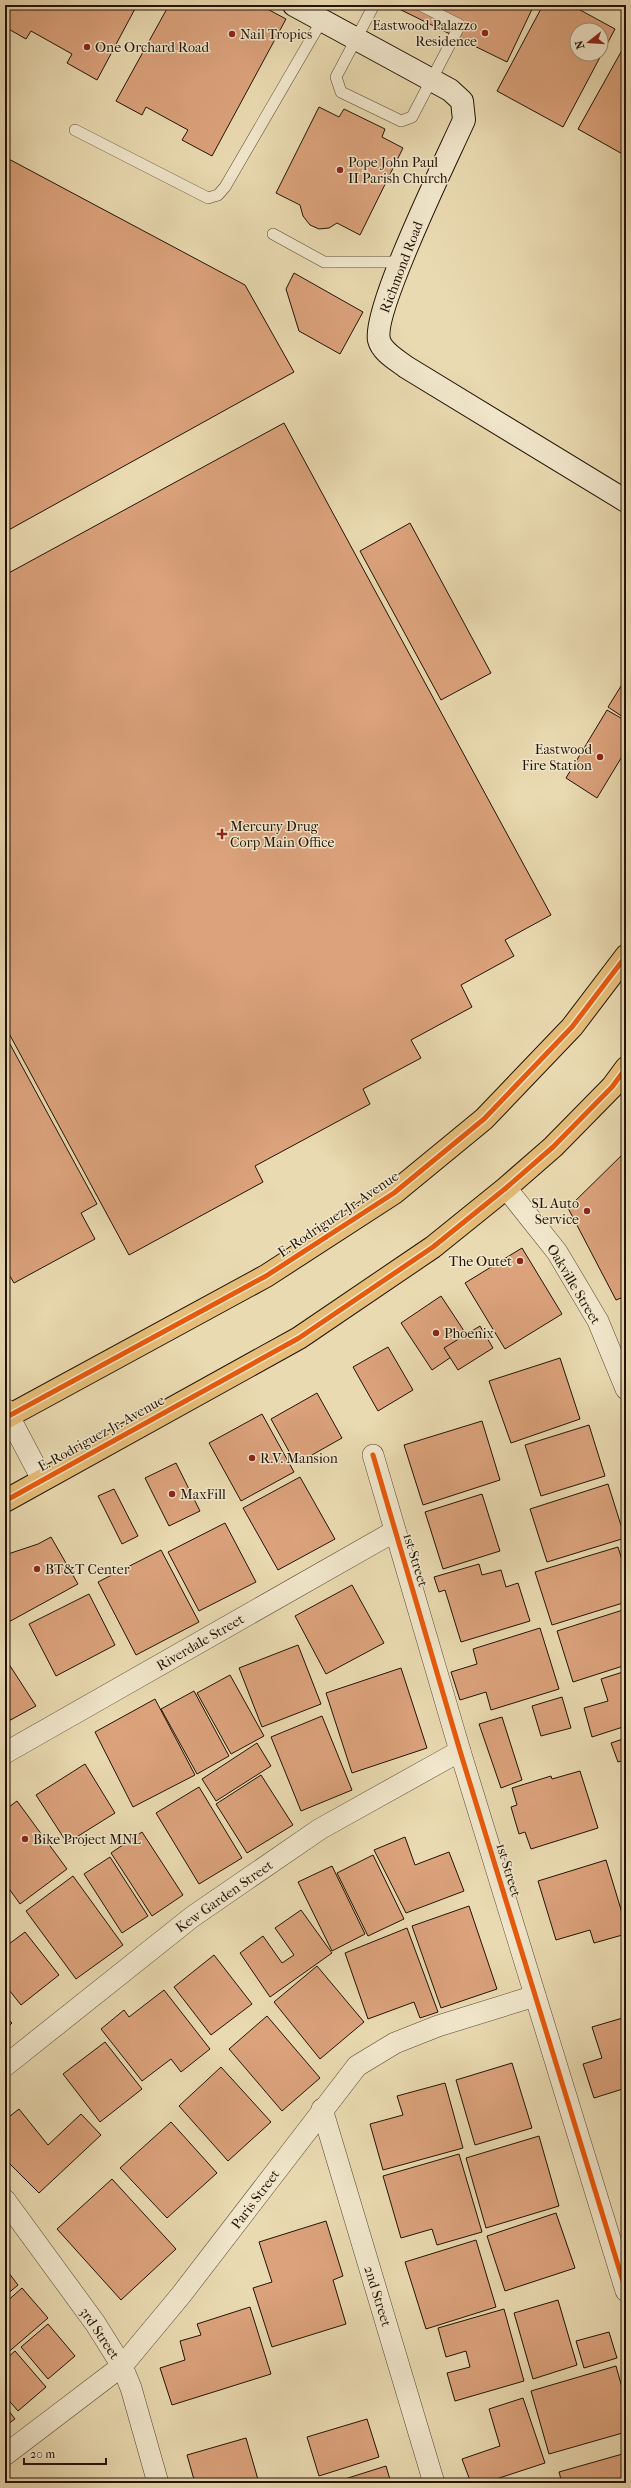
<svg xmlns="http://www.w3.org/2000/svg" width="631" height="2488" font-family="'IM FELL French Canon',serif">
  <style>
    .building { fill: #dba27c; stroke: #221305; fill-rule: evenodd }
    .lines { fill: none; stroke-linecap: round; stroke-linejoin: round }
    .lane-casing { stroke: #544530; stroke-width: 12 }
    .street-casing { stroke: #544530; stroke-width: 22 }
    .secondary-casing { stroke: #221305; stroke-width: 24 }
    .primary-casing { stroke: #221305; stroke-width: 24 }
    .lane { stroke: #f1e7cc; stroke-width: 11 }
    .street { stroke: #f1e7cc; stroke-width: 21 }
    .secondary { stroke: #f1e7cc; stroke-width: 22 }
    .primary { stroke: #e5bd78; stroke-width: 22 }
    .cycleway-casing { stroke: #f1e7cc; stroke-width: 8 }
    .cycleway { stroke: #e8590c; stroke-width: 5 }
    .poi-dot { fill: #8f2418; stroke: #f1e7cc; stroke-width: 1.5 }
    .labels { text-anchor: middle; stroke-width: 3; stroke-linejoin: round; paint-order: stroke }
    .poi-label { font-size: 14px; fill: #221305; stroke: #f1e7cc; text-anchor: start }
    .street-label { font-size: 14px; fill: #221305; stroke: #f1e7cc }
  </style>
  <rect width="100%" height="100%" fill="#eadab1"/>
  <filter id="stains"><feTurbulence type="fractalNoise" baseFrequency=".005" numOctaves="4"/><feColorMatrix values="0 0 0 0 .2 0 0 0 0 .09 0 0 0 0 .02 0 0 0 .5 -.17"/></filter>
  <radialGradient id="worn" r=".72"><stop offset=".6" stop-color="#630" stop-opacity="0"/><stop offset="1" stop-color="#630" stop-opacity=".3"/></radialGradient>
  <g class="building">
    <path d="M12 5H137L97 80 67 63 72 54 31 31 26 39 5 27V18Z"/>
    <path d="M169 5H245L253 9 255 5H260L286 19 212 156 182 140 188 130 146 107 142 115 116 101Z"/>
    <path d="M391 5H534L507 62Z"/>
    <path d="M543 5H571L615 29 563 127 497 91ZM577 30H601V54H577Z"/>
    <path d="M626 43V156L578 129Z"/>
    <path d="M319 107 339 117 344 109 385 129 382 137 403 148 360 235 337 223 329 228 319 229 310 225 303 216 300 205 276 193Z"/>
    <path d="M5 157 245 285 294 372 5 532Z"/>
    <path d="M294 273 363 312 340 354 299 331 286 289Z"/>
    <path d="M284 423 551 915 505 940 514 956 461 985 472 1007 411 1040 421 1058 363 1089 370 1104 255 1166 263 1182 129 1255 5 1026V575Z"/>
    <path d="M410 523 491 673 441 700 360 551Z"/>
    <path d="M626 678V719L608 707Z"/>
    <path d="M607 710 626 721V750L597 798 566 778Z"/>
    <path d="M5 1035 97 1204 81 1213 95 1239 14 1283 5 1268Z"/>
    <path d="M626 1151V1296L616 1300 568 1208Z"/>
    <path d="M522 1248 562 1314 505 1349 465 1283Z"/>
    <path d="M441 1296 472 1343 432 1370 401 1323Z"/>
    <path d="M480 1326 493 1348 458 1370 444 1348Z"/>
    <path d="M388 1347 413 1390 378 1411 353 1367Z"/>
    <path d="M560 1358 580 1419 511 1443 489 1381Z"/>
    <path d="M317 1393 342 1438 296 1464 271 1419Z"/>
    <path d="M262 1414 294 1472 241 1501 209 1443Z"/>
    <path d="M482 1421 500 1480 423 1505 404 1445Z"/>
    <path d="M589 1425 605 1476 541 1496 525 1445Z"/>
    <path d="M176 1463 200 1511 169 1526 145 1478Z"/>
    <path d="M300 1477 335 1539 278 1570 243 1508Z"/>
    <path d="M608 1484 625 1538 547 1562 530 1509Z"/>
    <path d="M114 1489 138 1536 122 1544 98 1496Z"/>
    <path d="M482 1494 500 1551 443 1569 425 1512Z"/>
    <path d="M225 1523 256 1582 199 1611 168 1552Z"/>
    <path d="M51 1537 78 1584 5 1624V1555L38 1544Z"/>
    <path d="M618 1547 626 1573V1602L552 1625 535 1572Z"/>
    <path d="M161 1550 199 1622 136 1655 98 1582Z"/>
    <path d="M479 1564 482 1575 501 1570 506 1587 518 1583 530 1621 461 1642 445 1590 439 1592 434 1577Z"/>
    <path d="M352 1585 384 1643 326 1674 295 1616Z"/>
    <path d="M89 1594 115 1645 56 1676 29 1624Z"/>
    <path d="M626 1609V1665L573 1682 557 1631Z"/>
    <path d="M540 1628 559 1689 491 1710 486 1692 460 1700 451 1672 477 1664 473 1649Z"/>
    <path d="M298 1645 321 1704 262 1727 239 1668Z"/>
    <path d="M5 1658 36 1706 5 1723Z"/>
    <path d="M401 1668 427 1748 352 1773 326 1693Z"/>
    <path d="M626 1671V1726L592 1737 584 1708 608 1701 601 1679Z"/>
    <path d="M230 1675 264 1736 231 1754 197 1693Z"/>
    <path d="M194 1691 229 1756 197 1774 161 1709Z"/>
    <path d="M562 1697 571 1728 541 1736 532 1706Z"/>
    <path d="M155 1699 195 1775 133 1807 95 1732Z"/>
    <path d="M322 1716 352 1790 301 1811 271 1737Z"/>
    <path d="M502 1717 522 1780 501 1788 479 1724Z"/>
    <path d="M626 1738V1766L624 1760 618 1762 611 1743Z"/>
    <path d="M257 1743 271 1766 216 1801 202 1779Z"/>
    <path d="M85 1764 115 1813 67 1843 36 1795Z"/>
    <path d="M580 1771 598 1828 531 1849 525 1832 519 1834 511 1807 517 1805 512 1788 551 1776 552 1779Z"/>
    <path d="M261 1775 293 1825 247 1853 216 1804Z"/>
    <path d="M199 1787 242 1858 199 1884 156 1813Z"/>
    <path d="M17 1801 67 1869 20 1904 5 1883V1810Z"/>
    <path d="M142 1832 183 1895 152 1916 111 1853Z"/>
    <path d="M405 1837 415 1865 449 1852 464 1891 406 1913 374 1850Z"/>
    <path d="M373 1855 404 1919 368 1936 337 1873Z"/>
    <path d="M110 1857 148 1916 122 1933 84 1874Z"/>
    <path d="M606 1860 626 1926V1934L594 1943 590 1930 556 1940 538 1881Z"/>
    <path d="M332 1866 365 1934 332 1951 298 1882Z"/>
    <path d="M73 1876 123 1945 76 1979 26 1911Z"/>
    <path d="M469 1906 497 1989 441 2008 412 1926Z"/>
    <path d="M301 1910 332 1953 270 1997 240 1953 263 1936 282 1963 294 1955 275 1928Z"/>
    <path d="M407 1928 438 2012 420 2018 414 2002 368 2019 345 1953Z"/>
    <path d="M25 1932 59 1975 21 2005 5 1985V1947Z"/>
    <path d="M214 1955 252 2004 211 2035 174 1987Z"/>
    <path d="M317 1966 364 2022 320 2059 274 2002Z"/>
    <path d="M164 1990 210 2049 181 2072 171 2059 142 2081 101 2029 124 2010 129 2017Z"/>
    <path d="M5 2016 12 2023 5 2030Z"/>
    <path d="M267 2016 320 2078 282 2111 229 2049Z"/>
    <path d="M626 2017V2088L594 2098 583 2064 602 2058 592 2027Z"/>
    <path d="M105 2042 142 2089 100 2122 63 2074Z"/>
    <path d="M512 2063 532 2128 475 2145 456 2080Z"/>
    <path d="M221 2067 271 2122 228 2161 179 2106Z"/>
    <path d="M445 2083 463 2148 383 2170 370 2124 403 2115 397 2096Z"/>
    <path d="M19 2109 48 2145 81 2114 101 2135 39 2193 5 2159V2120Z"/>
    <path d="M171 2122 217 2173 167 2218 120 2168Z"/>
    <path d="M539 2136 559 2206 486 2228 466 2158Z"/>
    <path d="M459 2154 482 2232 437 2245 432 2229 401 2238 383 2176Z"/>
    <path d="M112 2179 176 2249 121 2300 57 2229Z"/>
    <path d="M556 2213 575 2268 505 2291 487 2236Z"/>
    <path d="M326 2221 343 2276 333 2280 346 2324 272 2347 253 2288 272 2282 259 2242Z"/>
    <path d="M476 2240 496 2307 426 2329 405 2262Z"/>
    <path d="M5 2268 18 2285 5 2296Z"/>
    <path d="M22 2288 48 2318 5 2355V2303Z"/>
    <path d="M558 2300 577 2365 533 2379 514 2313Z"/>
    <path d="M250 2307 271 2374 172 2405 160 2368 185 2360 180 2341 201 2335 197 2324Z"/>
    <path d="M504 2309 524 2381 455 2401 447 2373 470 2367 466 2351 446 2357 438 2328Z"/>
    <path d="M48 2324 75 2356 48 2379 21 2347Z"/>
    <path d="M609 2332 617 2358 584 2368 576 2341Z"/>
    <path d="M15 2351 46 2387 18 2411 5 2396V2360Z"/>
    <path d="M616 2366 626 2402V2432L549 2454 531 2391Z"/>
    <path d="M523 2398 545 2463 484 2483H471L462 2459 500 2446 489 2409Z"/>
    <path d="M5 2406 15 2419 5 2426Z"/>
    <path d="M367 2419 379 2457 319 2476 307 2437Z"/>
    <path d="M246 2438 259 2483H195L187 2455Z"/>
    <path d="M626 2453V2483H562L559 2472Z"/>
    <path d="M386 2466 391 2483H332Z"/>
  </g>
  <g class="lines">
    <g class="lane-casing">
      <g id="lane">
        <path d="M374 5 336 77 341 92 401 121 412 117 460 25 420 5"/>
        <path d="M75 130 208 198 218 195 225 187 322 20"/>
        <path d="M273 234 324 262H401"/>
      </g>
    </g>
    <g class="street-casing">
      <g id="street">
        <path d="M506 1188 557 1252 598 1321 626 1389"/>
        <path d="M5 1409 42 1479"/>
        <path d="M373 1455 460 1751 626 2291"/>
        <path d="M5 1753 395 1531"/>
        <path d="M5 2066 192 1917 320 1829 460 1751"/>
        <path d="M322 2109 434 2483"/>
        <path d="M5 2200 95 2323 122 2366 131 2388 158 2483"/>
        <path d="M5 2455 122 2366 181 2295 357 2066 395 2043 438 2026 535 1996"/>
      </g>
    </g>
    <g class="secondary-casing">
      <path id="secondary" d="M294 5 450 90 462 101 464 120C448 156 372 310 379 340 382 352 397 360 406 367L626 501"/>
    </g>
    <g class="primary-casing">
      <g id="primary">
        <path d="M5 1418 266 1276 394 1193 484 1119 572 1027 626 956"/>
        <path d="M5 1501 299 1338 433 1247 506 1188 553 1147 612 1087 626 1068"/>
      </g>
    </g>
    <use href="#lane" class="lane"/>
    <use href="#street" class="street"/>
    <use href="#secondary" class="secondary"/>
    <use href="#primary" class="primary"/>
    <g class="cycleway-casing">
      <g id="cycleway">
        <path d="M5 1418 266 1276 394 1193 484 1119 572 1027 626 956"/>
        <path d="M373 1455 460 1751 626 2291"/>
        <path d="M5 1501 299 1338 433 1247 506 1188 553 1147 612 1087 626 1068"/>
      </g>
    </g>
    <use href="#cycleway" class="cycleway"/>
  </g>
  <g class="poi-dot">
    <circle cx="485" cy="33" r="4"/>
    <circle cx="232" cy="34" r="4"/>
    <circle cx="87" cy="47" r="4"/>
    <circle cx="340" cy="170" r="4"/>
    <circle cx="600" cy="757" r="4"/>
    <path d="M220 828h4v4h4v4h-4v4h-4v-4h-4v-4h4z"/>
    <circle cx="587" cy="1211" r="4"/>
    <circle cx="520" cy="1261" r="4"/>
    <circle cx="436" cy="1333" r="4"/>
    <circle cx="252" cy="1458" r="4"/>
    <circle cx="172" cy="1494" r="4"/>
    <circle cx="37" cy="1569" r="4"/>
    <circle cx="25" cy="1839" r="4"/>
  </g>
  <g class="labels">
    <g class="poi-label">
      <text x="477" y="30" text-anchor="end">Eastwood Palazzo<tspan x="477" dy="16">Residence</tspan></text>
      <text x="240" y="39">Nail Tropics</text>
      <text x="95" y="52">One Orchard Road</text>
      <text x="348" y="167">Pope John Paul<tspan x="348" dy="16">II Parish Church</tspan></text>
      <text x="592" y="754" text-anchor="end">Eastwood<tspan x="592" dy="16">Fire Station</tspan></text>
      <text x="230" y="831">Mercury Drug<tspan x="230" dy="16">Corp Main Office</tspan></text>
      <text x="579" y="1208" text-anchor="end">SL Auto<tspan x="579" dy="16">Service</tspan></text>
      <text x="512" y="1266" text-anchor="end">The Outet</text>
      <text x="444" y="1338">Phoenix</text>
      <text x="260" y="1463">R.V. Mansion</text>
      <text x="180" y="1499">MaxFill</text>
      <text x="45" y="1574">BT&amp;T Center</text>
      <text x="33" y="1844">Bike Project MNL</text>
    </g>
    <g class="street-label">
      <text transform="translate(401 267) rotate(-69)" y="5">Richmond Road</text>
      <text transform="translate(338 1214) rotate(-34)" y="5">E. Rodriguez Jr. Avenue</text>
      <text transform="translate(574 1284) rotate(59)" y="5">Oakville Street</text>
      <text transform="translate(101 1433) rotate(-29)" y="5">E. Rodriguez Jr. Avenue</text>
      <text transform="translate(416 1560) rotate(73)" y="5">1st Street</text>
      <text transform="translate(200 1642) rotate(-30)" y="5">Riverdale Street</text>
      <text transform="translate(509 1870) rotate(73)" y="5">1st Street</text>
      <text transform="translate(224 1896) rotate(-35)" y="5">Kew Garden Street</text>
      <text transform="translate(255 2199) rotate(-53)" y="5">Paris Street</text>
      <text transform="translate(378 2296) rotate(73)" y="5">2nd Street</text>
      <text transform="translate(100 2333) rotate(56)" y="5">3rd Street</text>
    </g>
  </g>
  <rect width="631" height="2488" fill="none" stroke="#eadab1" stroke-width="20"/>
  <rect x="6" y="6" width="619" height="2476" fill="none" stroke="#221305" stroke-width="2"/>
  <rect x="10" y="10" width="611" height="2468" fill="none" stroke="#221305"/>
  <g transform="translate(589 42) rotate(253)"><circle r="19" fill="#f1e7cc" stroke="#9e927c"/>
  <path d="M0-3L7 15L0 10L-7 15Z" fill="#8f2418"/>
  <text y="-6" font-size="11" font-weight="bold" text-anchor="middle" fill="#221305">N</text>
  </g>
  <path d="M24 2458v6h82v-6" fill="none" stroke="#221305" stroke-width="2"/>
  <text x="30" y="2458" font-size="12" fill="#221305" stroke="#f1e7cc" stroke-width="3" paint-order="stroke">20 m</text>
  <rect width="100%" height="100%" filter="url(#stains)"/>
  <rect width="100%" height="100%" fill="url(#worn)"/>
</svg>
